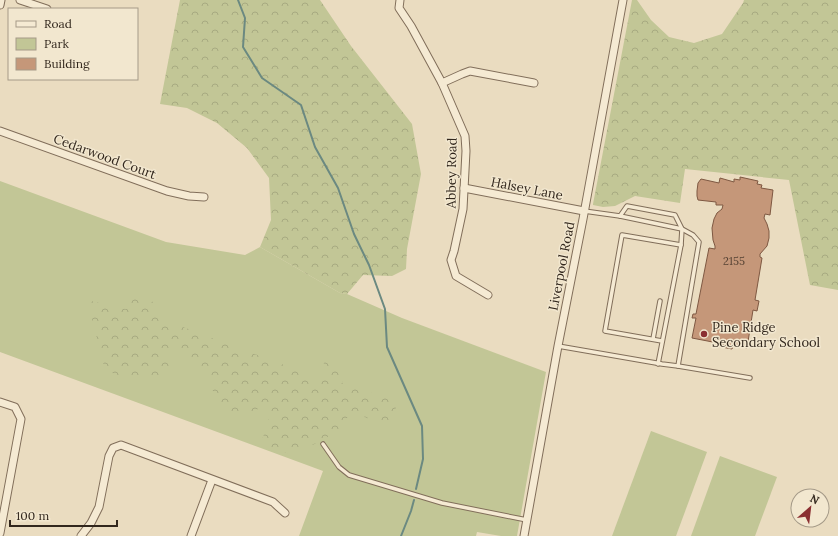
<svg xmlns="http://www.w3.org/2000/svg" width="838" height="536" font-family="Lora,serif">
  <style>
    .green { fill: #c2c696 }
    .forest { fill: url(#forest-crowns) }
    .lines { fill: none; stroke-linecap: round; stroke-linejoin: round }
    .stream { stroke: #6b8981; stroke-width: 2 }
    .building { fill: #c59779; stroke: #7e5842 }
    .service-casing { stroke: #816e5a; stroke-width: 5.5 }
    .minor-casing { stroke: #816e5a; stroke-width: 9 }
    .service { stroke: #f5ead3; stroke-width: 3.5 }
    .minor { stroke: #f5ead3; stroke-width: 7 }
    .poi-dot { fill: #8b2f31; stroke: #f2e7cf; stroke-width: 1.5 }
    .labels { text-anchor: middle; stroke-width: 3; stroke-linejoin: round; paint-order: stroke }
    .number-label { font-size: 11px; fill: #574334 }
    .street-label { font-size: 13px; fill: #32271d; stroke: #f2e7cf }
    .poi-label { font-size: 13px; fill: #32271d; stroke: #f2e7cf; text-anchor: start }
  </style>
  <defs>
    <pattern id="forest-crowns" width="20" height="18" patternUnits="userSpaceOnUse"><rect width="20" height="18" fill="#c2c696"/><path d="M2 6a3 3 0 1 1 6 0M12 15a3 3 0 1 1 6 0" fill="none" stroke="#a7aa81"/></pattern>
  </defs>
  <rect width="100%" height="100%" fill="#eadcc0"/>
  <g class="green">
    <path d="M0 181 166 242 245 255 260 247 340 293 347 294 402 318 546 372 517 536H501L477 532 476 536H299L323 471 0 352Z"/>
    <path d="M651 431 707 452 676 536H612Z"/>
    <path d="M720 456 777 477 755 536H691Z"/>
  </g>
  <g class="forest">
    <path d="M180 0H320L351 46 412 124 421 174 407 249 406 269 392 276 363 275 347 294 340 293 260 247 271 220 269 178 247 148 217 123 187 108 160 104Z"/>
    <path d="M632 0H637L651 20 669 37 694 43 722 34 743 3 744 0H838V290L810 285 789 180 685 169 680 203 635 196 615 206 603 207 593 205V204Z"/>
    <path d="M130 293 153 302 151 315 319 378 325 360 345 368 342 383 399 402 387 425 350 412 344 425 322 441 290 454 260 444 266 430 269 416 258 409C254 411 248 414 244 415 215 420 214 385 203 368 197 358 185 353 175 349L170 357 171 374 159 378 144 376 115 375 104 366 92 319 91 301 126 309Z"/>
  </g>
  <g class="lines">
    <g class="stream">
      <path d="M238 0 245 18 243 47 262 78 301 105 315 147 338 188 354 234 369 265 385 309 387 347 422 426 423 459 416 489"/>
      <path d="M401 536 411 511 414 500"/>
    </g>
  </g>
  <path class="building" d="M740 177 758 181 757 184 762 185 761 188 773 190 770 215 765 214 764 218 767 224 769 231V238L767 246 760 254V257L762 258 755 300 759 301 757 311 753 310 747 348 733 345 732 349 722 347 723 344 692 338 696 318H692L693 314H696L709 248 715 249V246L713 240 712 228 714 219 717 213 722 209 723 205H716V202L698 200 697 196V191L698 183 701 179 719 183 720 178 734 182V179L740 180Z"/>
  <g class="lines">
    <g class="service-casing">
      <g id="service">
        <path d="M620 216 627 206 675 215 682 229 681 245 658 364"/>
        <path d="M653 339 660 301"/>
        <path d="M662 341 605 331 622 235 681 245"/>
        <path d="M558 346 662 364 678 366 699 242 693 235 682 229 620 216 584 211"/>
        <path d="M678 366 750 378"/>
        <path d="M323 444 339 467 349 475 442 503 527 520"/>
      </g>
    </g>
    <g class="minor-casing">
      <g id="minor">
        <path d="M20 0 47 9"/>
        <path d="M400 0 399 8 411 26 442 83 465 136 466 151 463 209 454 251 451 260 456 276 488 295"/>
        <path d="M0 5 1 0"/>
        <path d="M442 83 462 74 470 71 534 83"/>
        <path d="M0 131 167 191 189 196 204 197"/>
        <path d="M464 188 584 211"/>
        <path d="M0 402 15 407 21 419 0 533"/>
        <path d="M81 536 91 523 99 507 109 456 113 448 121 445 273 502 285 513"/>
        <path d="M191 536 212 480"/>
        <path d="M524 536 558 346 583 219 623 0"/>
      </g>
    </g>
    <use href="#service" class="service"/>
    <use href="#minor" class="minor"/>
  </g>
  <circle class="poi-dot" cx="704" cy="334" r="4"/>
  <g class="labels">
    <g class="number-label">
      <text x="734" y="265">2155</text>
    </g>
    <g class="street-label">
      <text transform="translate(105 156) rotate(20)" y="5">Cedarwood Court</text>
      <text transform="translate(451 173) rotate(-89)" y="5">Abbey Road</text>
      <text transform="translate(527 188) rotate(11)" y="5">Halsey Lane</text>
      <text transform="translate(561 266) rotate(-79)" y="5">Liverpool Road</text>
    </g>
    <g class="poi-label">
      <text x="712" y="332">Pine Ridge<tspan x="712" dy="15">Secondary School</tspan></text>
    </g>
  </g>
  <rect x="8" y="8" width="130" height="72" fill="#f2e7cf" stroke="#a59a88"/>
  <rect x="16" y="21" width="20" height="6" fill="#f5ead3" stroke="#a59a88"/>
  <text x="44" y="28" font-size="12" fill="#32271d">Road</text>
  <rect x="16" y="38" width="20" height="12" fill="#c2c696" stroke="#a59a88"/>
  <text x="44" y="48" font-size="12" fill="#32271d">Park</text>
  <rect x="16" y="58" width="20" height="12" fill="#c59779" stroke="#a59a88"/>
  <text x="44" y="68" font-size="12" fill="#32271d">Building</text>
  <g transform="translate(810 508) rotate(28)"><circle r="19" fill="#f2e7cf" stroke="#a59a88"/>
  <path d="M0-3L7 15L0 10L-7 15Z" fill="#8b2f31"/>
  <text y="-6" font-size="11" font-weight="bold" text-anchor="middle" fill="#32271d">N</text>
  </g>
  <path d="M10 520v6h107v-6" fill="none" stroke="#32271d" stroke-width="2"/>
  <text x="16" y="520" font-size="12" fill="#32271d" stroke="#f2e7cf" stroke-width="3" paint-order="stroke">100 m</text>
</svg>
